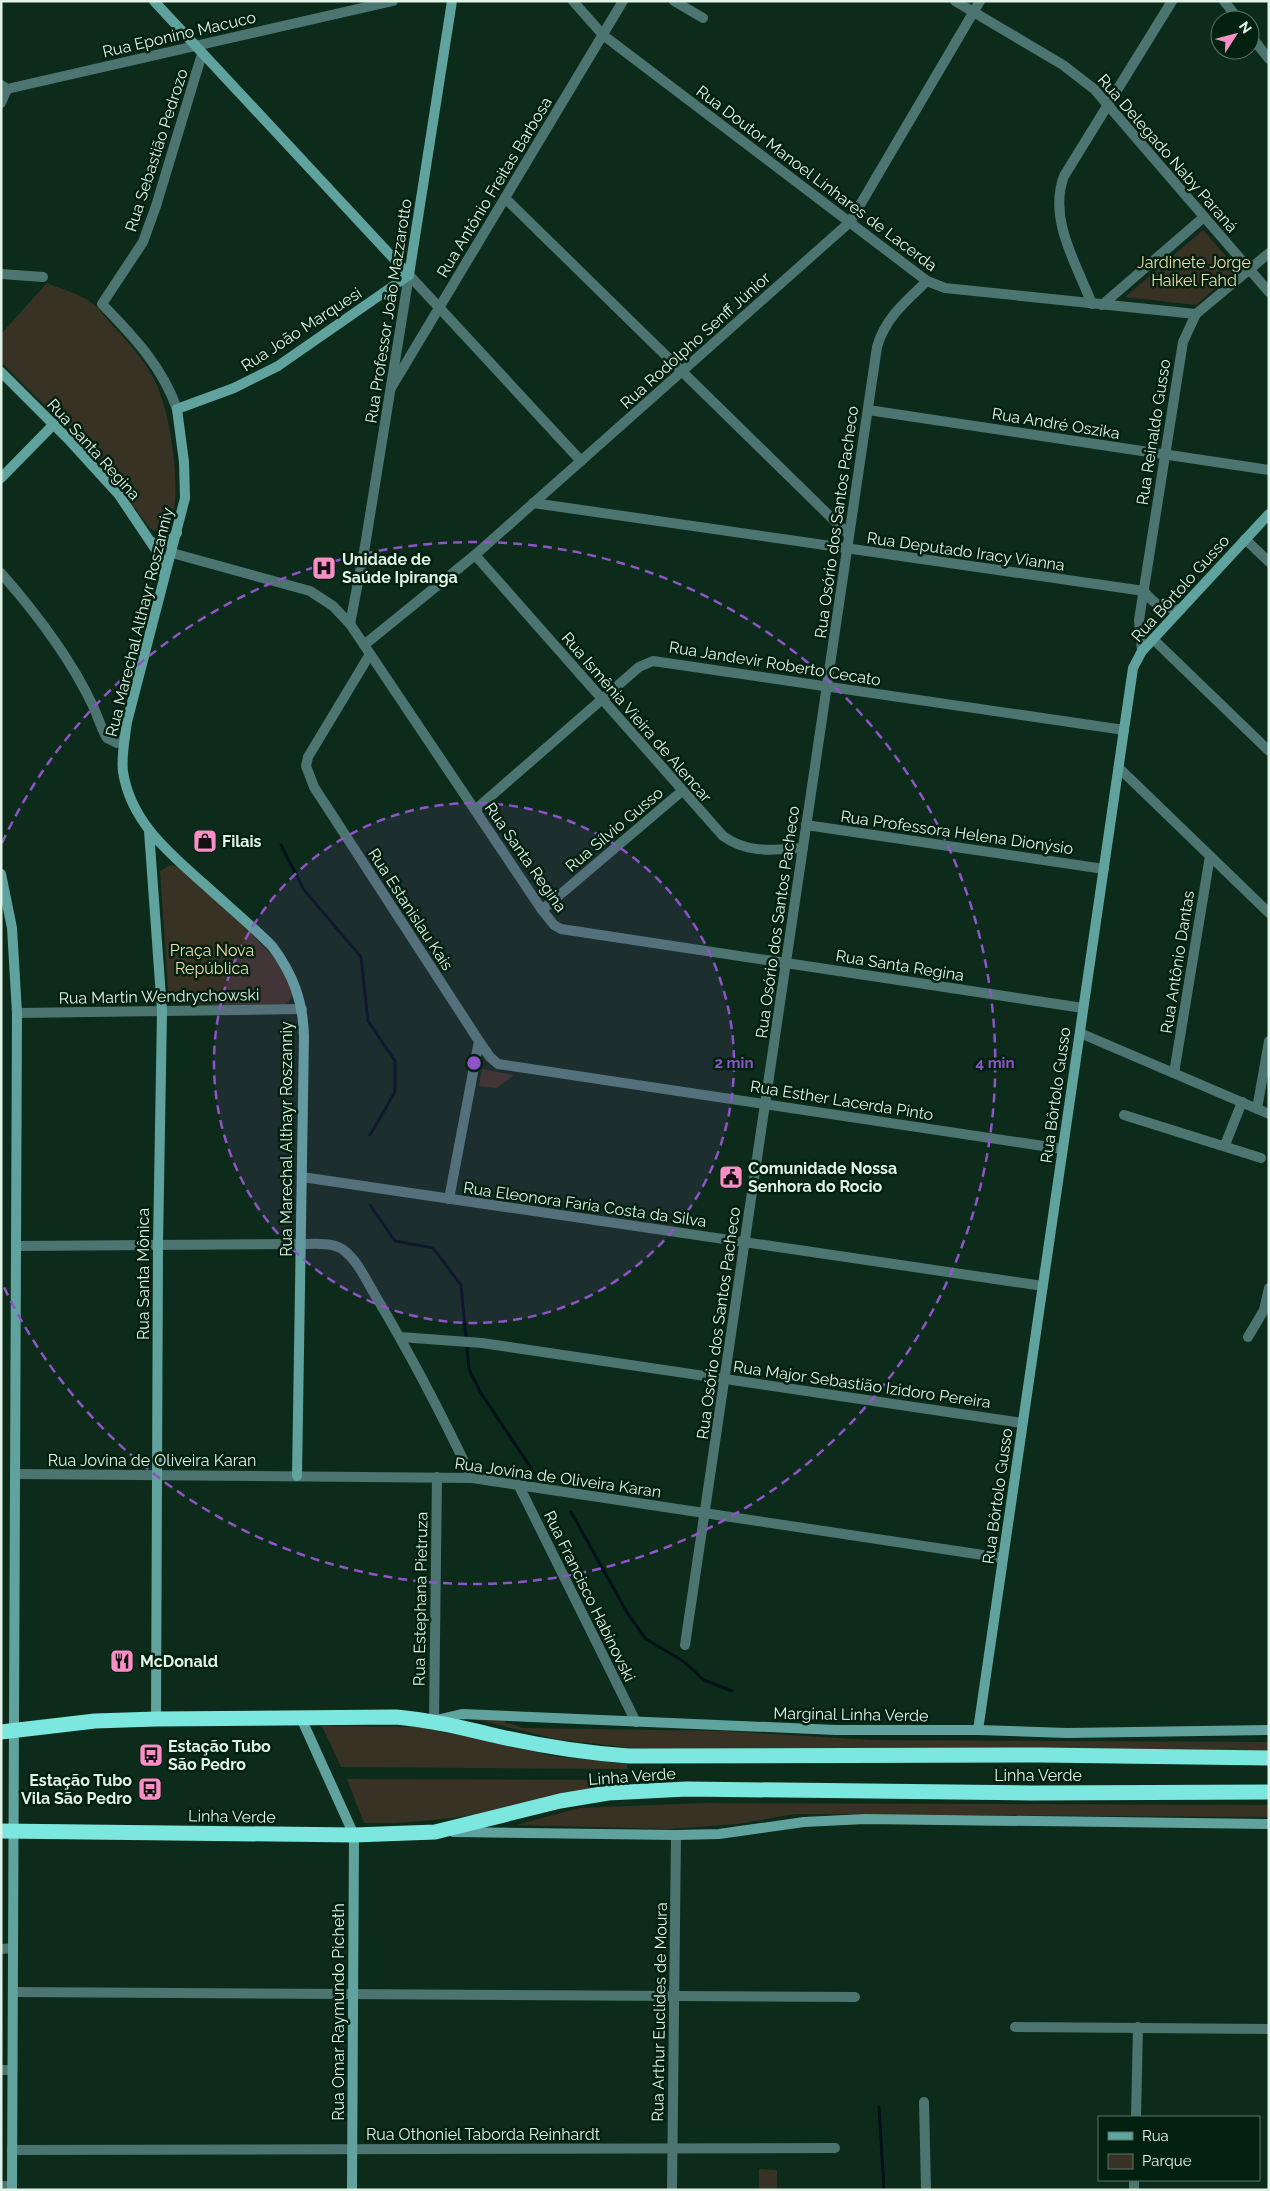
<svg xmlns="http://www.w3.org/2000/svg" width="1270" height="2191" font-family="Raleway,sans-serif">
  <style>
    .green { fill: #383224 }
    .lines { fill: none; stroke-linecap: round; stroke-linejoin: round }
    .stream { stroke: #001119; stroke-width: 3 }
    .street { stroke: #4c7571; stroke-width: 10 }
    .secondary { stroke: #60a39e; stroke-width: 10 }
    .highway { stroke: #7be7df; stroke-width: 15 }
    .ring { fill: none; stroke: #8f54c7; stroke-width: 2.5; stroke-dasharray: 9 6 }
    .labels { text-anchor: middle; stroke-width: 5; stroke-linejoin: round; paint-order: stroke }
    .street-label { font-size: 16px; fill: #e1f2e6; stroke: #032110 }
    .park-label { font-size: 16px; fill: #f2dda9; stroke: #032110 }
    .poi-label { font-size: 16px; font-weight: bold; fill: #e1f2e6; stroke: #032110; text-anchor: start }
    .centre { fill: #8f54c7; stroke: #032110; stroke-width: 2.5 }
    .ring-label { font-size: 15px; text-anchor: middle; font-weight: bold; fill: #8f54c7; stroke: #032110; stroke-width: 5; stroke-linejoin: round; paint-order: stroke }
  </style>
  <rect width="100%" height="100%" fill="#0d2b1a"/>
  <g class="green">
    <path d="M1203 230 1237 269 1196 305 1125 297Z"/>
    <path d="M47 283C61 289 80 294 92 303 100 309 107 319 113 326 130 344 149 365 158 388 171 420 180 482 173 516 170 528 160 537 149 527L102 465 72 432 1 362V334Z"/>
    <path d="M170 865 177 866C187 879 337 993 279 1006L169 1004 160 871Z"/>
    <path d="M482 1069 514 1075 497 1088 479 1086Z"/>
    <path d="M505 1718V1723L513 1724 522 1728 723 1731 871 1740 1269 1742V1751L631 1748 556 1739 474 1719Z"/>
    <path d="M322 1726 417 1727 489 1741 552 1756 627 1764V1769L341 1767Z"/>
    <path d="M347 1779 627 1780V1785C540 1802 453 1825 364 1823Z"/>
    <path d="M704 1803 1269 1805V1817L795 1814 738 1824 669 1829 516 1825 579 1808Z"/>
    <path d="M759 2169 777 2170V2190H759Z"/>
  </g>
  <g class="lines">
    <g class="stream">
      <path d="M281 845 304 890 361 957 368 1021 395 1061V1092L370 1135"/>
      <path d="M370 1205 395 1241 433 1248 461 1285 469 1369 481 1393 535 1474"/>
      <path d="M571 1512 628 1614 646 1639 683 1661 704 1680 732 1691"/>
      <path d="M879 2107 884 2190"/>
    </g>
    <g class="street">
      <path d="M573 1 603 35 927 281 945 288 1196 314"/>
      <path d="M674 1 703 18"/>
      <path d="M955 1 1063 65 1094 89 1269 292"/>
      <path d="M1224 1 1239 20"/>
      <path d="M1250 35 1269 59"/>
      <path d="M1 85 7 89 393 1"/>
      <path d="M1 103 7 89"/>
      <path d="M505 198 849 535"/>
      <path d="M1 274 43 277"/>
      <path d="M409 275 581 461"/>
      <path d="M1092 304C1076 263 1048 219 1064 176L1172 1"/>
      <path d="M1102 305 1204 217"/>
      <path d="M391 388 623 1"/>
      <path d="M177 409C162 366 133 336 102 304L143 242 156 206 202 54"/>
      <path d="M868 410 1269 470"/>
      <path d="M533 503 1144 591C1154 605 1164 609 1181 609"/>
      <path d="M1245 539 1269 562"/>
      <path d="M172 553 310 591 333 606 350 624 542 910 554 925 561 929 1083 1008"/>
      <path d="M475 555 723 836C748 854 773 850 803 848"/>
      <path d="M1 573C37 614 70 657 93 706 98 717 101 728 107 738L117 743 125 737"/>
      <path d="M350 624 365 546 409 275"/>
      <path d="M1153 639 1269 751"/>
      <path d="M364 645 475 555 850 222 980 1"/>
      <path d="M1142 651 1139 620 1183 342 1196 314 1269 253"/>
      <path d="M370 654 308 757 306 766 314 787 479 1041 449 1199"/>
      <path d="M1119 768 1269 913"/>
      <path d="M475 810 639 667 653 661 1124 730"/>
      <path d="M806 825 1104 869"/>
      <path d="M542 910 682 791"/>
      <path d="M17 1013 302 1009"/>
      <path d="M1080 1033 1269 1114"/>
      <path d="M479 1041 490 1057 498 1064 1063 1149"/>
      <path d="M1174 1073 1210 856"/>
      <path d="M1257 1109 1269 1041"/>
      <path d="M1124 1115 1261 1158"/>
      <path d="M1225 1145 1242 1102"/>
      <path d="M302 1177 1043 1286"/>
      <path d="M16 1246 301 1244C313 1244 332 1242 342 1249 357 1259 366 1280 375 1295 411 1355 442 1415 472 1478"/>
      <path d="M400 1337 482 1343 1022 1423"/>
      <path d="M1248 1337 1264 1310 1269 1288"/>
      <path d="M15 1474 472 1478 1003 1558"/>
      <path d="M518 1484 636 1722"/>
      <path d="M685 1645 877 347C885 318 906 301 927 281"/>
      <path d="M434 1721 437 1477"/>
      <path d="M1 1949 13 1948"/>
      <path d="M13 1992 855 1997"/>
      <path d="M1015 2027 1269 2029"/>
      <path d="M1 2070H12"/>
      <path d="M924 2102 926 2190"/>
      <path d="M1136 2117 1138 2027"/>
      <path d="M12 2150 835 2148"/>
      <path d="M1 2186H12"/>
      <path d="M672 2190 676 1835"/>
      <path d="M1134 2190V2180"/>
    </g>
    <g class="secondary">
      <path d="M154 1 409 275"/>
      <path d="M409 275 452 1"/>
      <path d="M1 372 68 439 119 495 160 556 164 575"/>
      <path d="M1 478 54 424"/>
      <path d="M151 542C162 545 170 543 177 533"/>
      <path d="M149 831 162 1011 158 1245 156 1719"/>
      <path d="M1 874 12 928 17 1013 12 2190"/>
      <path d="M297 1476 304 1036C303 1001 293 974 272 946 251 925 227 905 204 884 169 853 131 822 123 772 121 756 125 738 127 722L185 498 184 462 177 409 234 388 278 366 409 275"/>
      <path d="M301 1718 354 1835 352 2190"/>
      <path d="M436 1720 462 1714 836 1730H978L1067 1733 1269 1730"/>
      <path d="M978 1730 1133 668 1142 651 1269 514"/>
      <path d="M453 1832 676 1835 719 1834 804 1822 865 1819 1269 1824"/>
    </g>
    <g class="highway">
      <path d="M1 1732 95 1721 156 1719 396 1717C430 1720 463 1728 497 1736 541 1746 584 1753 629 1756L1041 1755 1269 1758"/>
      <path d="M1 1831 354 1835 435 1832 560 1801 608 1793 687 1789 1031 1793 1269 1792"/>
    </g>
  </g>
  <circle cx="474" cy="1063" r="260" fill="#8f54c7" fill-opacity=".12"/>
  <g class="ring">
    <circle cx="474" cy="1063" r="260"/>
    <path d="M2 843A521 521 0 1 1 2 1283"/>
  </g>
  <defs>
    <g id="hospital-square" transform="scale(1.25)"><rect x="-9" y="-9" width="18" height="18" rx="4" fill="#fa8fc6" stroke="#032110"/><path d="M-5-5h3v3.5h4V-5h3V5h-3V1.5h-4V5h-3Z" fill="#111"/></g>
    <g id="shop-square" transform="scale(1.25)"><rect x="-9" y="-9" width="18" height="18" rx="4" fill="#fa8fc6" stroke="#032110"/><path d="M-5-2.5h2.3a2.7 3.5 0 0 1 5.4 0H5L5.5 6h-11ZM-1.5-2.5h3a1.5 2.3 0 0 0-3 0Z" fill="#111"/></g>
    <g id="civic-square" transform="scale(1.25)"><rect x="-9" y="-9" width="18" height="18" rx="4" fill="#fa8fc6" stroke="#032110"/><path d="M-.6-6.5H3V-4.5H.6V-3L4-1V1h2V6H-6V1h2V-1L-.6-3ZM-1.2 2.5V6h2.4V2.5Z" fill="#111"/></g>
    <g id="restaurant-square" transform="scale(1.25)"><rect x="-9" y="-9" width="18" height="18" rx="4" fill="#fa8fc6" stroke="#032110"/><path d="M-5-6h1v4h1v-4h1v4h1v-4h1v5L-1.5 .5V6h-2V.5L-5-1ZM5-6V6H3V1.5H1.5Q1.5-4 5-6Z" fill="#111"/></g>
    <g id="bus-square" transform="scale(1.25)"><rect x="-9" y="-9" width="18" height="18" rx="4" fill="#fa8fc6" stroke="#032110"/><path d="M-5-6H5V4H4V6H2V4H-2V6H-4V4H-5ZM-3.5-4V0h7V-4ZM-3.5 1.2v1.5H-2V1.2ZM2 1.2v1.5H3.5V1.2Z" fill="#111"/></g>
  </defs>
  <g fill-rule="evenodd">
    <use href="#hospital-square" x="324" y="568"/>
    <use href="#shop-square" x="205" y="841"/>
    <use href="#civic-square" x="731" y="1177"/>
    <use href="#restaurant-square" x="122" y="1661"/>
    <use href="#bus-square" x="151" y="1755"/>
    <use href="#bus-square" x="150" y="1789"/>
  </g>
  <g class="labels">
    <g class="street-label">
      <text transform="translate(179 34) rotate(-13)" y="6">Rua Eponino Macuco</text>
      <text transform="translate(156 150) rotate(-72)" y="6">Rua Sebastião Pedrozo</text>
      <text transform="translate(1168 153) rotate(49)" y="6">Rua Delegado Naby Paraná</text>
      <text transform="translate(817 178) rotate(37)" y="6">Rua Doutor Manoel Linhares de Lacerda</text>
      <text transform="translate(494 187) rotate(-59)" y="6">Rua Antônio Freitas Barbosa</text>
      <text transform="translate(388 311) rotate(-81)" y="6">Rua Professor João Mazzarotto</text>
      <text transform="translate(301 329) rotate(-33)" y="6">Rua João Marquesi</text>
      <text transform="translate(695 340) rotate(-42)" y="6">Rua Rodolpho Senff Júnior</text>
      <text transform="translate(1056 423) rotate(9)" y="6">Rua André Oszika</text>
      <text transform="translate(1153 432) rotate(-81)" y="6">Rua Reinaldo Gusso</text>
      <text transform="translate(94 449) rotate(48)" y="6">Rua Santa Regina</text>
      <text transform="translate(836 522) rotate(-82)" y="6">Rua Osório dos Santos Pacheco</text>
      <text transform="translate(966 551) rotate(8)" y="6">Rua Deputado Iracy Vianna</text>
      <text transform="translate(1180 588) rotate(-48)" y="6">Rua Bôrtolo Gusso</text>
      <text transform="translate(139 622) rotate(-76)" y="6">Rua Marechal Althayr Roszanniy</text>
      <text transform="translate(775 663) rotate(9)" y="6">Rua Jandevir Roberto Cecato</text>
      <text transform="translate(637 717) rotate(49)" y="6">Rua Ismênia Vieira de Alencar</text>
      <text transform="translate(614 829) rotate(-40)" y="6">Rua Sílvio Gusso</text>
      <text transform="translate(957 832) rotate(8)" y="6">Rua Professora Helena Dionýsio</text>
      <text transform="translate(526 857) rotate(55)" y="6">Rua Santa Regina</text>
      <text transform="translate(411 909) rotate(57)" y="6">Rua Estanislau Kais</text>
      <text transform="translate(777 922) rotate(-82)" y="6">Rua Osório dos Santos Pacheco</text>
      <text transform="translate(1177 962) rotate(-81)" y="6">Rua Antônio Dantas</text>
      <text transform="translate(900 965) rotate(9)" y="6">Rua Santa Regina</text>
      <text transform="translate(159 996) rotate(-1)" y="6">Rua Martin Wendrychowski</text>
      <text transform="translate(1055 1095) rotate(-82)" y="6">Rua Bôrtolo Gusso</text>
      <text transform="translate(842 1100) rotate(9)" y="6">Rua Esther Lacerda Pinto</text>
      <text transform="translate(286 1139) rotate(-90)" y="6">Rua Marechal Althayr Roszanniy</text>
      <text transform="translate(585 1204) rotate(8)" y="6">Rua Eleonora Faria Costa da Silva</text>
      <text transform="translate(143 1274) rotate(-90)" y="6">Rua Santa Mônica</text>
      <text transform="translate(718 1323) rotate(-82)" y="6">Rua Osório dos Santos Pacheco</text>
      <text transform="translate(862 1384) rotate(8)" y="6">Rua Major Sebastião Izidoro Pereira</text>
      <text x="152" y="1466">Rua Jovina de Oliveira Karan</text>
      <text transform="translate(558 1477) rotate(8)" y="6">Rua Jovina de Oliveira Karan</text>
      <text transform="translate(997 1496) rotate(-82)" y="6">Rua Bôrtolo Gusso</text>
      <text transform="translate(590 1596) rotate(64)" y="6">Rua Francisco Habinovski</text>
      <text transform="translate(420 1599) rotate(-89)" y="6">Rua Estephana Pietruza</text>
      <text transform="translate(851 1714) rotate(1)" y="6">Marginal Linha Verde</text>
      <text x="1038" y="1781">Linha Verde</text>
      <text transform="translate(632 1776) rotate(-4)" y="6">Linha Verde</text>
      <text transform="translate(232 1816) rotate(1)" y="6">Linha Verde</text>
      <text transform="translate(338 2012) rotate(-90)" y="6">Rua Omar Raymundo Picheth</text>
      <text transform="translate(659 2012) rotate(-89)" y="6">Rua Arthur Euclides de Moura</text>
      <text x="483" y="2140">Rua Othoniel Taborda Reinhardt</text>
    </g>
    <g class="park-label">
      <text x="1194" y="268">Jardinete Jorge<tspan x="1194" dy="18">Haikel Fahd</tspan></text>
      <text x="212" y="956">Praça Nova<tspan x="212" dy="18">República</tspan></text>
    </g>
    <g class="poi-label">
      <text x="342" y="565">Unidade de<tspan x="342" dy="18">Saúde Ipiranga</tspan></text>
      <text x="222" y="847">Filais</text>
      <text x="748" y="1174">Comunidade Nossa<tspan x="748" dy="18">Senhora do Rocio</tspan></text>
      <text x="140" y="1667">McDonald</text>
      <text x="168" y="1752">Estação Tubo<tspan x="168" dy="18">São Pedro</tspan></text>
      <text x="132" y="1786" text-anchor="end">Estação Tubo<tspan x="132" dy="18">Vila São Pedro</tspan></text>
    </g>
  </g>
  <circle cx="474" cy="1063" r="8" class="centre"/>
  <g class="ring-label">
    <text x="734" y="1068">2 min</text>
    <text x="995" y="1068">4 min</text>
  </g>
  <rect width="1270" height="2191" fill="none" stroke="#e1f2e6" stroke-width="5"/>
  <rect x="1098" y="2116" width="162" height="65" fill="#032110" stroke="#5c7566"/>
  <rect x="1108" y="2132" width="25" height="8" fill="#60a39e" stroke="#5c7566"/>
  <text x="1142" y="2141" font-size="15" fill="#e1f2e6">Rua</text>
  <rect x="1108" y="2154" width="25" height="15" fill="#383224" stroke="#5c7566"/>
  <text x="1142" y="2166" font-size="15" fill="#e1f2e6">Parque</text>
  <g transform="translate(1235 35) rotate(54)"><circle r="24" fill="#032110" stroke="#5c7566"/>
  <path d="M0-4L9 19L0 12L-9 19Z" fill="#fa8fc6"/>
  <text y="-8" font-size="14" font-weight="bold" text-anchor="middle" fill="#e1f2e6">N</text>
  </g>
</svg>
